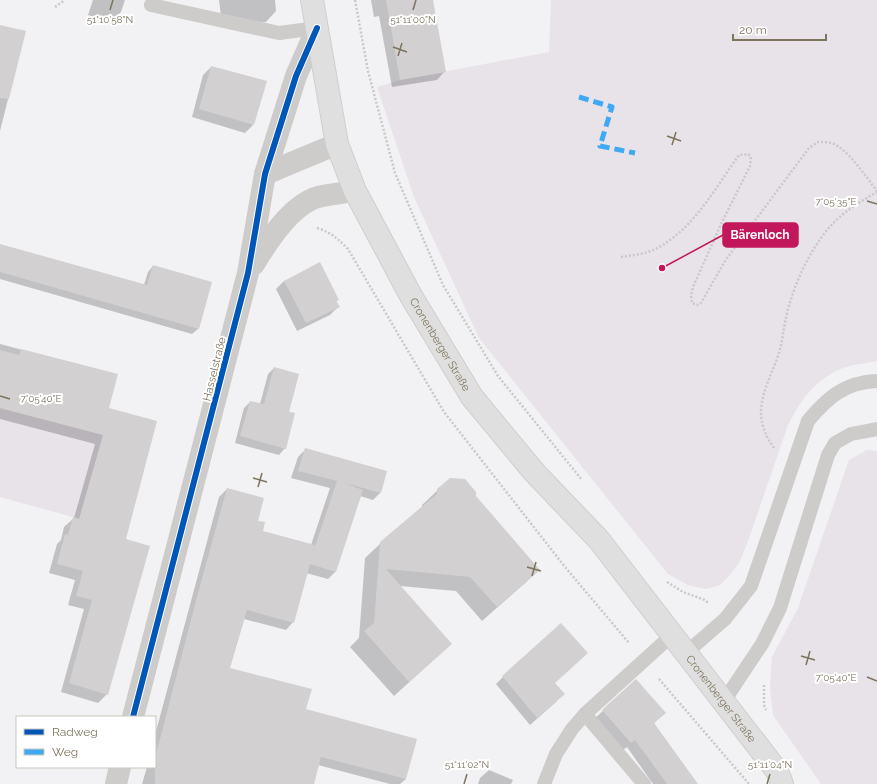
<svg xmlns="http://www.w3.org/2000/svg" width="877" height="784" font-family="Raleway,sans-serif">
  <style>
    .green { fill: #e8e2e9 }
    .shadow { fill: #0003 }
    .building { fill: #d2d0d0 }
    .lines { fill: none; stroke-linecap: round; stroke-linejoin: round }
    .primary-casing { stroke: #d0cecd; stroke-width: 24 }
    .path { stroke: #c9c9c8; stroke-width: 2.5; stroke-dasharray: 2 2; stroke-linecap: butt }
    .lane { stroke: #cdccca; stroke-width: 14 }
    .street { stroke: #cdccca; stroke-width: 22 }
    .primary { stroke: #e0dfdf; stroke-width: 22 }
    .quiet { stroke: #3fa9f5; stroke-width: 5; stroke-dasharray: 10 5; stroke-linecap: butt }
    .cycleway-casing { stroke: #fff; stroke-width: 8 }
    .cycleway { stroke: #0057b8; stroke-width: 6 }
    .ticks { fill: none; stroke: #7d745d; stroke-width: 1.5 }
    .labels { text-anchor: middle; stroke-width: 4; stroke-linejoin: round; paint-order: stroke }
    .street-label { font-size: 11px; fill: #7d745d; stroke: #fff }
    .ticks-label { font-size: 10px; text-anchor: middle; fill: #7d745d; stroke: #fff; stroke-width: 4; stroke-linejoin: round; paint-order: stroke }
    .leader { fill: none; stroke: #c2185b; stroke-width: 1.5 }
    .callout-dot { fill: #c2185b; stroke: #fff; stroke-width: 1.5 }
    .callout { fill: #c2185b; stroke: #c2185b; stroke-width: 1.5 }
    .callout-label { font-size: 12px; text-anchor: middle; font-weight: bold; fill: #fff }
  </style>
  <rect width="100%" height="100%" fill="#f2f1f3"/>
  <g class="green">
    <path d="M551 0H877V361C867 363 856 364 846 367 818 376 801 399 788 425L747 544 739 563 729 576 720 585 706 589 688 585 668 574 479 338 414 197 377 87 400 80 549 52Z"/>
    <path d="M0 408 103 435 80 519 0 497Z"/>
    <path d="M867 450 877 451V784H821L773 715 770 688 772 657 798 608 849 460Z"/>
  </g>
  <g class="shadow">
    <path d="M93 0H125L121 12 111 22 88 15Z"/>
    <path d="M219 0H275L276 11 266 22 231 26 222 24Z"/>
    <path d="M371 0H425L445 71 437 80 392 87 379 16 374 17Z"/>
    <path d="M0 26 25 32 0 131Z"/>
    <path d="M211 67 253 125 245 133 192 117 203 75Z"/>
    <path d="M0 245 144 285 148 272 153 266 211 283 198 329 192 334 0 279Z"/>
    <path d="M284 281 338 299 336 302 338 307 330 315 297 331 276 289Z"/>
    <path d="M0 344 117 375 108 408 125 540 107 694 98 703 61 692 84 609 68 605 75 580 49 573 57 544 61 540 64 527 74 518 95 444 0 419Z"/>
    <path d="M274 368 288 413 285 448 279 455 235 443 244 408 250 402 260 404 268 374Z"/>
    <path d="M306 449 381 492 373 500 360 496 335 572 328 579 306 573 293 622 286 630 244 619 229 669 305 710 406 779 400 784H390L318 765 313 784H142L147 767H155V735L219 497 227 489 256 521 261 532 311 545 330 488 291 478 298 457Z"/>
    <path d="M438 490 475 497 539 570 524 584 482 621 456 591 400 586 451 644 394 696 350 647 359 638 365 558 381 543 422 507V505Z"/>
    <path d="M503 677 554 683 557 701 530 725 496 684Z"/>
    <path d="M636 681 664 713 654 723 683 784H653L627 747 623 750 594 719Z"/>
    <path d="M489 770 513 780 511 784H478L480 778Z"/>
  </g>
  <g class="building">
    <path d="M386 0H433L446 72 400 80Z"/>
    <path d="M0 25 26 31 9 99 0 98Z"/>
    <path d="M211 66 267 81 254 125 199 109Z"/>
    <path d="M0 244 147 285 153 265 212 282 199 329 0 272Z"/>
    <path d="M320 262 339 300 336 301 340 307 306 323 284 281Z"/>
    <path d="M21 349 118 374 109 408 157 421 126 539 150 546 108 695 69 683 92 600 76 596 83 571 57 564 65 534 68 535 73 517 79 519 103 435 0 408V350L19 355Z"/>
    <path d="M274 367 299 374 289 412 295 413 286 449 240 436 250 401 264 404Z"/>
    <path d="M305 448 387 471 381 493 344 483 363 490 336 572 310 564 294 623 247 610 230 668 312 689 306 709 417 739 406 779 321 757 314 784H155V758L198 593 227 488 264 498 258 521 265 522 263 531 315 545 311 558 337 481 298 471Z"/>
    <path d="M450 478 465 479 476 492V496L540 570 497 607 470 577 386 569 452 644 409 682 364 631 374 623 380 542 437 494V489Z"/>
    <path d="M561 623 588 653 555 683 565 694 537 718 502 676Z"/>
    <path d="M636 679 666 713 654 723 698 784H667L635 740 631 743 602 710Z"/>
  </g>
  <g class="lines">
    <g class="primary-casing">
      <g id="primary">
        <path id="s1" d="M312 0 337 144 355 191 411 296 472 397 534 472 599 540 777 771 782 784"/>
      </g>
    </g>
    <g class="path">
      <path d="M355 0 368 71 395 173 443 285 498 376 582 480"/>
      <path d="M55 7 65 0"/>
      <path d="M317 228C331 232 339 240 348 249L444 412 565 567 629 643"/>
      <path d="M621 257C634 255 648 254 659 247 694 228 716 187 739 155L748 154 751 157 750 166 722 222 693 287 691 296 692 303 697 305 701 303 725 261 809 148 818 142C823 142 829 142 834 144 849 151 867 178 877 191"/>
      <path d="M774 448C766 437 762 427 761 414 761 392 772 374 779 353 783 339 784 324 788 309 795 284 806 259 821 238 835 217 856 204 877 192"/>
      <path d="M667 582 683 592 705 600 708 603"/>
      <path d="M659 679 749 784"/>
      <path d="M764 685V705L766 710"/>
    </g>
    <g class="lane">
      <path d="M151 5 279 33 317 28"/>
      <path d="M687 652 725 619 751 586 808 421C827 398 845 382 877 381"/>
      <path d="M724 701 762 644 780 608 828 455 835 443 851 434 877 429"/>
      <path d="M585 714 672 635"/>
      <path d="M544 784 556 754 572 729 585 714 644 784"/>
    </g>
    <g class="street">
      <path d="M265 174 337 144"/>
      <path d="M254 264C268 241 291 205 318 197 330 194 343 193 355 191"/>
      <path d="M133 717 248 273 265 174 296 76 317 28"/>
      <path d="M116 784 120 767"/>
    </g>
    <use href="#primary" class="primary"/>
    <path class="quiet" d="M579 97 612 107 600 146 635 153"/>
    <g class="cycleway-casing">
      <path id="cycleway" d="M133 717 248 273 265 174 296 76 317 28"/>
    </g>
    <use href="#cycleway" class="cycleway"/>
  </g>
  <path class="ticks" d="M110 10 113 0M413 10 416 0M393 47 407 52M398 56 402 43M667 136 681 141M672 145 676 132M867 201 877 204M0 396 10 399M253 478 267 482M258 487 262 473M527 567 541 571M532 576 536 562M801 656 815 660M806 665 810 651M867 677 877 681M464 784 467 774M767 784 770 774"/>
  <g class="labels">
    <g class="street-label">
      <text dy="4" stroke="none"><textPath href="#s1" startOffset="372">Cronenberger Straße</textPath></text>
      <text transform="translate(214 369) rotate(-76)" y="4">Hasselstraße</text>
      <text dy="4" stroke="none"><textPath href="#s1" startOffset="825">Cronenberger Straße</textPath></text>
    </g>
  </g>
  <g class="ticks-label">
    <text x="110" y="23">51°10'58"N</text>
    <text x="413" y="23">51°11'00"N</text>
    <text x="836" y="205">7°05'35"E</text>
    <text x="41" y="402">7°05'40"E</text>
    <text x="836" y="681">7°05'40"E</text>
    <text x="467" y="768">51°11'02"N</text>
    <text x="770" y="768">51°11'04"N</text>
  </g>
  <path class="leader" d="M662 268L723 235"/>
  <circle class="callout-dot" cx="662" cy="268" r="4"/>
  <rect class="callout" x="723" y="223" width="75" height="24" rx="4"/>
  <g class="callout-label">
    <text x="760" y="239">Bärenloch</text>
  </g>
  <rect x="16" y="716" width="140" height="52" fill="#ffffff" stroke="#cbc7be"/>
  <rect x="24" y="729" width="20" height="6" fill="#0057b8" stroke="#cbc7be"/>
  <text x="52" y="736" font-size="12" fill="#7d745d">Radweg</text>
  <rect x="24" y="749" width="20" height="6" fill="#3fa9f5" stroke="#cbc7be"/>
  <text x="52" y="756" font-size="12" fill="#7d745d">Weg</text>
  <path d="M733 34v6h93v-6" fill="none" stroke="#7d745d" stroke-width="2"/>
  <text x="739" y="34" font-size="12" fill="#7d745d" stroke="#ffffff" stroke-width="3" paint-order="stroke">20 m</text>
</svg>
